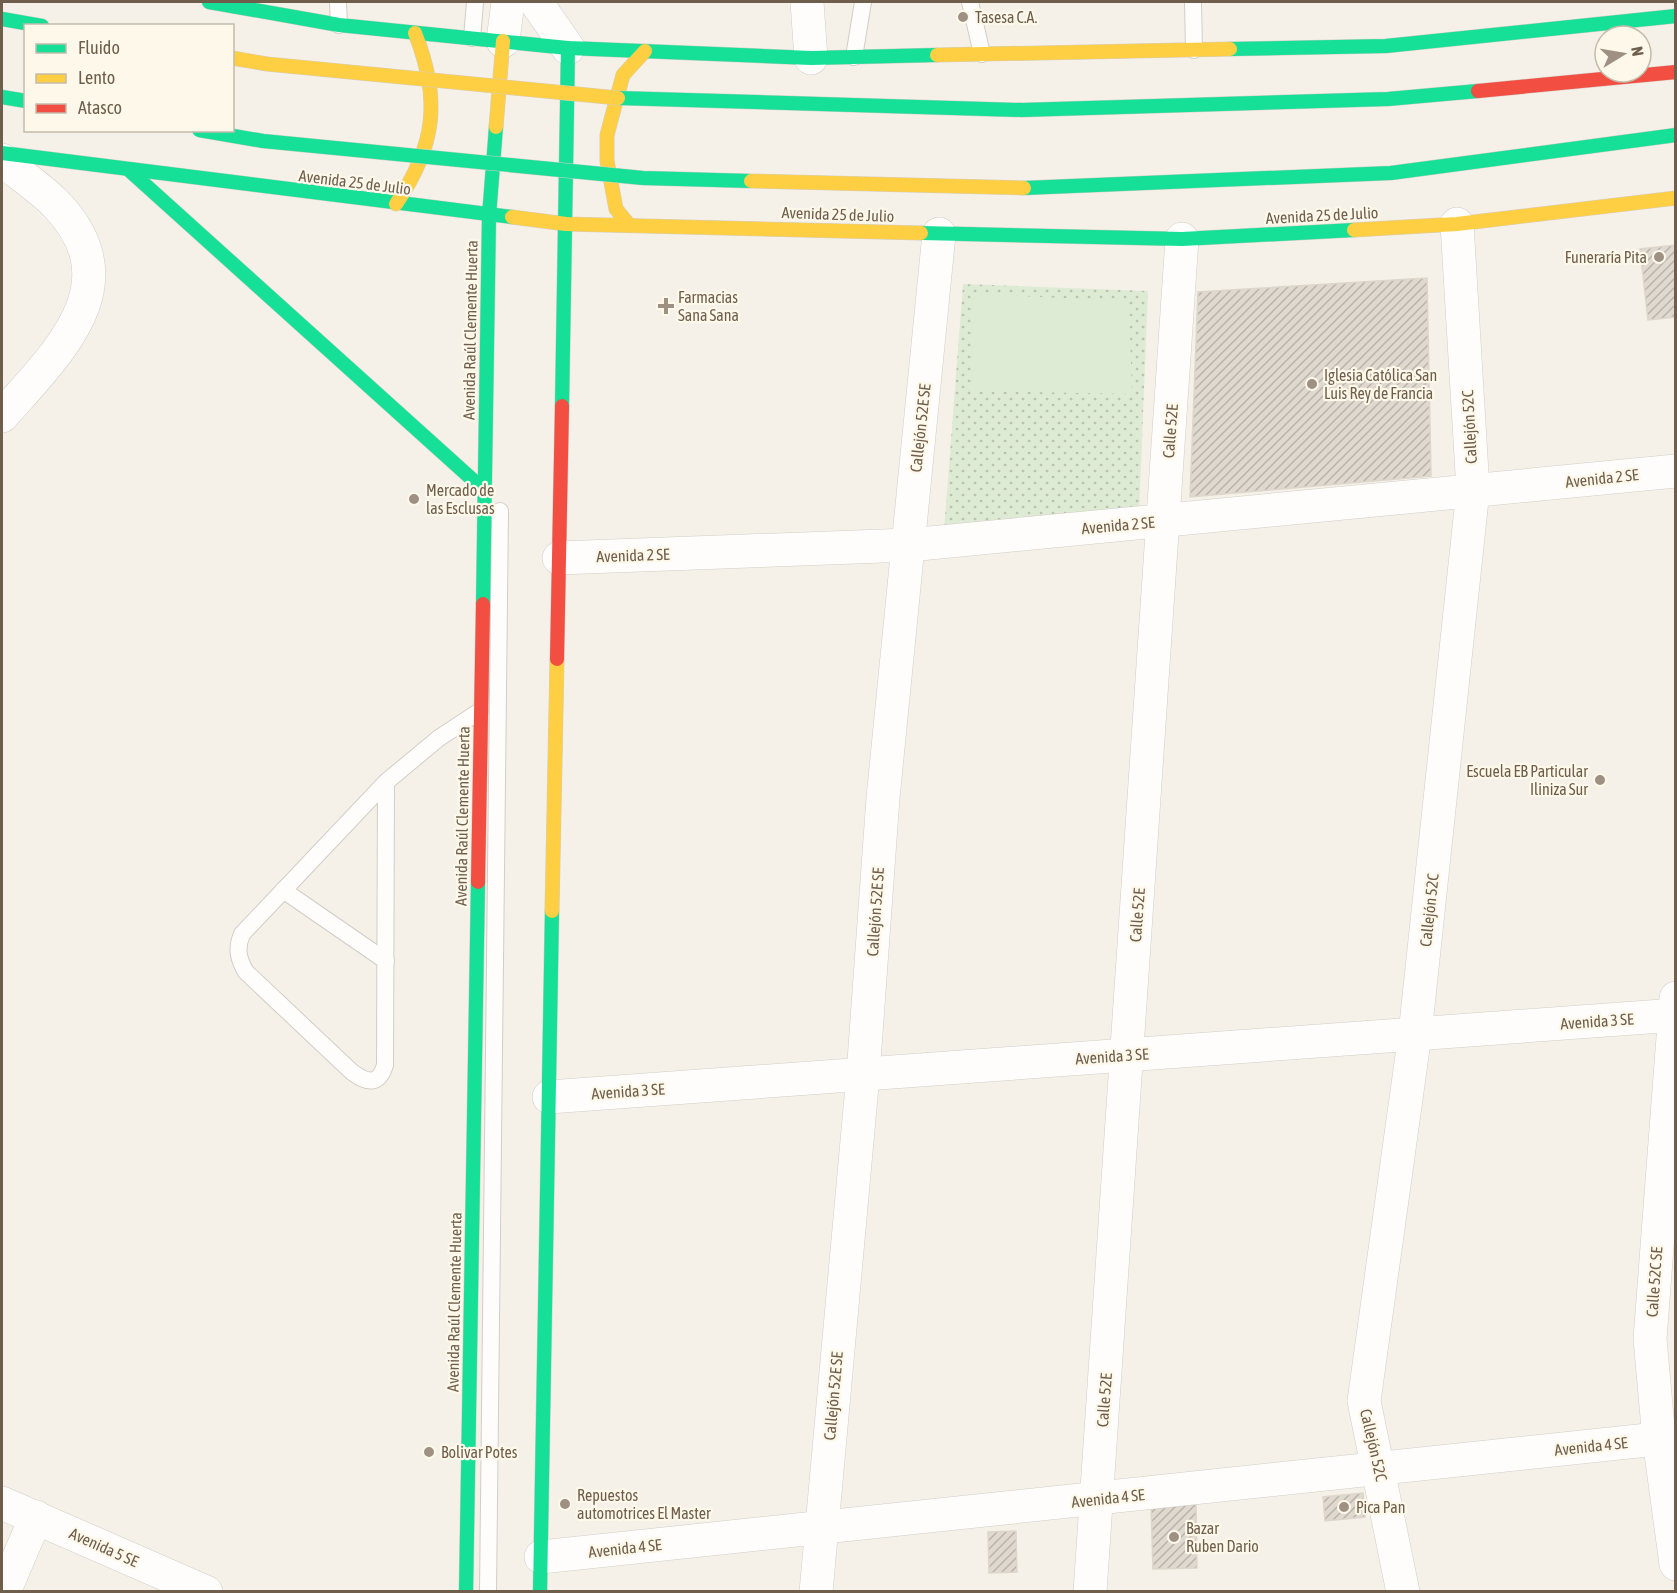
<svg xmlns="http://www.w3.org/2000/svg" width="1677" height="1593" font-family="'Asap Condensed',sans-serif">
  <style>
    .grass { fill: url(#grass-dots) }
    .pitch { fill: #deebd4 }
    .building { fill: url(#building-hatch); stroke: #ddd6cb; stroke-width: 1.5 }
    .lines { fill: none; stroke-linecap: round; stroke-linejoin: round }
    .lane-casing { stroke: #d2cdc6; stroke-width: 18 }
    .street-casing { stroke: #d2cdc6; stroke-width: 34 }
    .fast-casing { stroke: #d3cdc5; stroke-width: 15 }
    .slow-casing { stroke: #d3cdc5; stroke-width: 15 }
    .jam-casing { stroke: #d3cdc5; stroke-width: 15 }
    .lane { stroke: #fefdfc; stroke-width: 16 }
    .street { stroke: #fefdfc; stroke-width: 33 }
    .fast { stroke: #16e098; stroke-width: 14 }
    .slow { stroke: #ffcf43; stroke-width: 14 }
    .jam { stroke: #f24e42; stroke-width: 14 }
    .fast-bridge-casing { stroke: #d3cec6; stroke-width: 15; stroke-linecap: butt }
    .slow-bridge-casing { stroke: #d3cec6; stroke-width: 15; stroke-linecap: butt }
    .fast-bridge { stroke: #16e098; stroke-width: 14 }
    .slow-bridge { stroke: #ffcf43; stroke-width: 14 }
    .poi-dot { fill: #9e9183; stroke: #fdf8e9; stroke-width: 2 }
    .labels { text-anchor: middle; stroke-width: 4.5; stroke-linejoin: round; paint-order: stroke }
    .poi-label { font-size: 16px; fill: #6f5e4c; stroke: #fdf8e9; text-anchor: start }
    .street-label { font-size: 16px; fill: #6f5e4c; stroke: #fdf8e9 }
  </style>
  <defs>
    <pattern id="grass-dots" width="8" height="8" patternUnits="userSpaceOnUse" patternTransform="scale(1.5)"><rect width="8" height="8" fill="#deebd4"/><path d="M2 2h.1M6 6h.1" fill="none" stroke="#b8c2ae" stroke-width="1.8" stroke-linecap="round"/></pattern>
    <pattern id="building-hatch" width="6" height="6" patternUnits="userSpaceOnUse" patternTransform="scale(1.5)"><rect width="6" height="6" fill="#e0d9d0"/><path d="M-1 1l2-2M0 6l6-6M5 7l2-2" fill="none" stroke="#bab3ab"/></pattern>
  </defs>
  <rect width="100%" height="100%" fill="#f5f1e8"/>
  <path class="grass" d="M963 284 1148 291 1139 514 944 531Z"/>
  <path class="pitch" d="M972 294 1129 301 1132 394 971 391Z"/>
  <g class="building">
    <path d="M1676 245V317L1648 320 1640 249Z"/>
    <path d="M1427 278 1431 476 1190 497 1198 292Z"/>
    <path d="M1363 1493 1365 1517 1325 1521 1323 1497Z"/>
    <path d="M1196 1504 1197 1568 1153 1569 1151 1506Z"/>
    <path d="M1016 1531 1017 1572 989 1573 988 1532Z"/>
  </g>
  <g class="lines">
    <g class="lane-casing">
      <g id="lane">
        <path d="M338 2 339 25"/>
        <path d="M970 2 982 54"/>
        <path d="M1193 2 1194 50"/>
        <path d="M472 38 475 2"/>
        <path d="M854 57 863 2"/>
        <path d="M386 782 385 1065C379 1085 368 1084 352 1072L246 972C238 959 236 948 242 934L386 782 439 738 480 711"/>
        <path d="M283 890 386 961"/>
        <path d="M488 1592 500 511"/>
      </g>
    </g>
    <g class="street-casing">
      <g id="street">
        <path d="M536 2 568 48"/>
        <path d="M807 2 811 58"/>
        <path d="M503 41 508 2"/>
        <path d="M2 160C19 174 39 187 55 203 134 284 57 353 2 416"/>
        <path d="M559 558 909 545 1676 471"/>
        <path d="M1676 998 1650 1339 1659 1439 1676 1564"/>
        <path d="M549 1097 1676 1015"/>
        <path d="M2 1503 206 1592"/>
        <path d="M541 1557 1676 1437"/>
        <path d="M4 1592 36 1517"/>
        <path d="M816 1592 863 1075 883 798 939 234"/>
        <path d="M1090 1592 1182 239"/>
        <path d="M1403 1592 1364 1401 1415 1034 1473 490 1457 224"/>
      </g>
    </g>
    <g class="fast-casing">
      <g id="fast">
        <path d="M209 2 339 25 568 48 811 58 937 55"/>
        <path d="M2 19 42 26"/>
        <path d="M1230 49 1386 46 1676 16"/>
        <path d="M2 97 26 101"/>
        <path d="M1022 110 1388 99 1478 91"/>
        <path d="M2 153 512 217"/>
        <path d="M130 171 484 490"/>
        <path d="M1024 188 1391 173 1676 135"/>
        <path d="M921 233 1182 239 1354 230"/>
        <path d="M562 406 568 48"/>
        <path d="M483 604 489 216 496 127"/>
        <path d="M466 1592 478 882"/>
        <path d="M540 1592 552 911"/>
      </g>
    </g>
    <g class="slow-casing">
      <g id="slow">
        <path d="M937 55 1230 49"/>
        <path d="M496 127 503 41"/>
        <path d="M396 204C436 145 441 99 415 33"/>
        <path d="M512 217 566 224 921 233"/>
        <path d="M629 225 616 209 607 161V135L623 75 645 51"/>
        <path d="M1354 230 1457 224 1676 198"/>
        <path d="M552 911 557 659"/>
      </g>
    </g>
    <g class="jam-casing">
      <g id="jam">
        <path d="M1478 91 1676 72"/>
        <path d="M557 659 562 406"/>
        <path d="M478 882 483 604"/>
      </g>
    </g>
    <use href="#lane" class="lane"/>
    <use href="#street" class="street"/>
    <use href="#fast" class="fast"/>
    <use href="#slow" class="slow"/>
    <use href="#jam" class="jam"/>
    <g class="fast-bridge-casing">
      <g id="fast-bridge">
        <path d="M618 98 1022 110"/>
        <path d="M199 130 263 141 643 178 751 181"/>
      </g>
    </g>
    <g class="slow-bridge-casing">
      <g id="slow-bridge">
        <path d="M232 58 267 64 618 98"/>
        <path d="M751 181 1024 188"/>
      </g>
    </g>
    <use href="#fast-bridge" class="fast-bridge"/>
    <use href="#slow-bridge" class="slow-bridge"/>
  </g>
  <g class="poi-dot">
    <circle cx="963" cy="17" r="6"/>
    <circle cx="1659" cy="257" r="6"/>
    <path d="M663 297h6v6h6v6h-6v6h-6v-6h-6v-6h6z"/>
    <circle cx="1312" cy="384" r="6"/>
    <circle cx="414" cy="499" r="6"/>
    <circle cx="1600" cy="780" r="6"/>
    <circle cx="429" cy="1452" r="6"/>
    <circle cx="565" cy="1504" r="6"/>
    <circle cx="1344" cy="1507" r="6"/>
    <circle cx="1174" cy="1537" r="6"/>
  </g>
  <g class="labels">
    <g class="poi-label">
      <text x="975" y="23">Tasesa C.A.</text>
      <text x="1647" y="263" text-anchor="end">Funeraría Pita</text>
      <text x="678" y="303">Farmacias<tspan x="678" dy="18">Sana Sana</tspan></text>
      <text x="1324" y="381">Iglesia Católica San<tspan x="1324" dy="18">Luis Rey de Francia</tspan></text>
      <text x="426" y="496">Mercado de<tspan x="426" dy="18">las Esclusas</tspan></text>
      <text x="1588" y="777" text-anchor="end">Escuela EB Particular<tspan x="1588" dy="18">Iliniza Sur</tspan></text>
      <text x="441" y="1458">Bolivar Potes</text>
      <text x="577" y="1501">Repuestos<tspan x="577" dy="18">automotrices El Master</tspan></text>
      <text x="1356" y="1513">Pica Pan</text>
      <text x="1186" y="1534">Bazar<tspan x="1186" dy="18">Ruben Dario</tspan></text>
    </g>
    <g class="street-label">
      <text transform="translate(355 182) rotate(7)" y="6">Avenida 25 de Julio</text>
      <text transform="translate(838 214) rotate(2)" y="6">Avenida 25 de Julio</text>
      <text transform="translate(1322 215) rotate(-3)" y="6">Avenida 25 de Julio</text>
      <text transform="translate(470 330) rotate(-89)" y="6">Avenida Raúl Clemente Huerta</text>
      <text transform="translate(1469 427) rotate(-93)" y="6">Callejón 52C</text>
      <text transform="translate(920 428) rotate(-84)" y="6">Callejón 52E SE</text>
      <text transform="translate(1170 431) rotate(-86)" y="6">Calle 52E</text>
      <text transform="translate(1602 478) rotate(-6)" y="6">Avenida 2 SE</text>
      <text transform="translate(1118 525) rotate(-5)" y="6">Avenida 2 SE</text>
      <text transform="translate(633 555) rotate(-2)" y="6">Avenida 2 SE</text>
      <text transform="translate(462 816) rotate(-89)" y="6">Avenida Raúl Clemente Huerta</text>
      <text transform="translate(1429 910) rotate(-84)" y="6">Callejón 52C</text>
      <text transform="translate(875 912) rotate(-86)" y="6">Callejón 52E SE</text>
      <text transform="translate(1137 915) rotate(-86)" y="6">Calle 52E</text>
      <text transform="translate(1597 1021) rotate(-4)" y="6">Avenida 3 SE</text>
      <text transform="translate(1112 1056) rotate(-4)" y="6">Avenida 3 SE</text>
      <text transform="translate(628 1091) rotate(-4)" y="6">Avenida 3 SE</text>
      <text transform="translate(1654 1282) rotate(-86)" y="6">Calle 52C SE</text>
      <text transform="translate(454 1302) rotate(-89)" y="6">Avenida Raúl Clemente Huerta</text>
      <text transform="translate(833 1396) rotate(-85)" y="6">Callejón 52E SE</text>
      <text transform="translate(1104 1400) rotate(-86)" y="6">Calle 52E</text>
      <text transform="translate(1374 1445) rotate(77)" y="6">Callejón 52C</text>
      <text transform="translate(1591 1446) rotate(-6)" y="6">Avenida 4 SE</text>
      <text transform="translate(1108 1498) rotate(-6)" y="6">Avenida 4 SE</text>
      <text transform="translate(104 1547) rotate(24)" y="6">Avenida 5 SE</text>
      <text transform="translate(625 1548) rotate(-6)" y="6">Avenida 4 SE</text>
    </g>
  </g>
  <rect width="1677" height="1593" fill="none" stroke="#6f5e4c" stroke-width="6"/>
  <rect x="24" y="24" width="210" height="108" fill="#fdf8e9" stroke="#c4baaa" stroke-width="1.5"/>
  <rect x="36" y="44" width="30" height="9" fill="#16e098" stroke="#c4baaa" stroke-width="1.5"/>
  <text x="78" y="54" font-size="18" fill="#6f5e4c">Fluido</text>
  <rect x="36" y="74" width="30" height="9" fill="#ffcf43" stroke="#c4baaa" stroke-width="1.5"/>
  <text x="78" y="84" font-size="18" fill="#6f5e4c">Lento</text>
  <rect x="36" y="104" width="30" height="9" fill="#f24e42" stroke="#c4baaa" stroke-width="1.5"/>
  <text x="78" y="114" font-size="18" fill="#6f5e4c">Atasco</text>
  <g transform="translate(1623 54) rotate(79)"><circle r="28" fill="#fdf8e9" stroke="#c4baaa" stroke-width="1.5"/>
  <path d="M0-4.5L10 22L0 15L-10 22Z" fill="#9e9183"/>
  <text y="-9" font-size="16" font-weight="bold" text-anchor="middle" fill="#6f5e4c">N</text>
  </g>
</svg>
